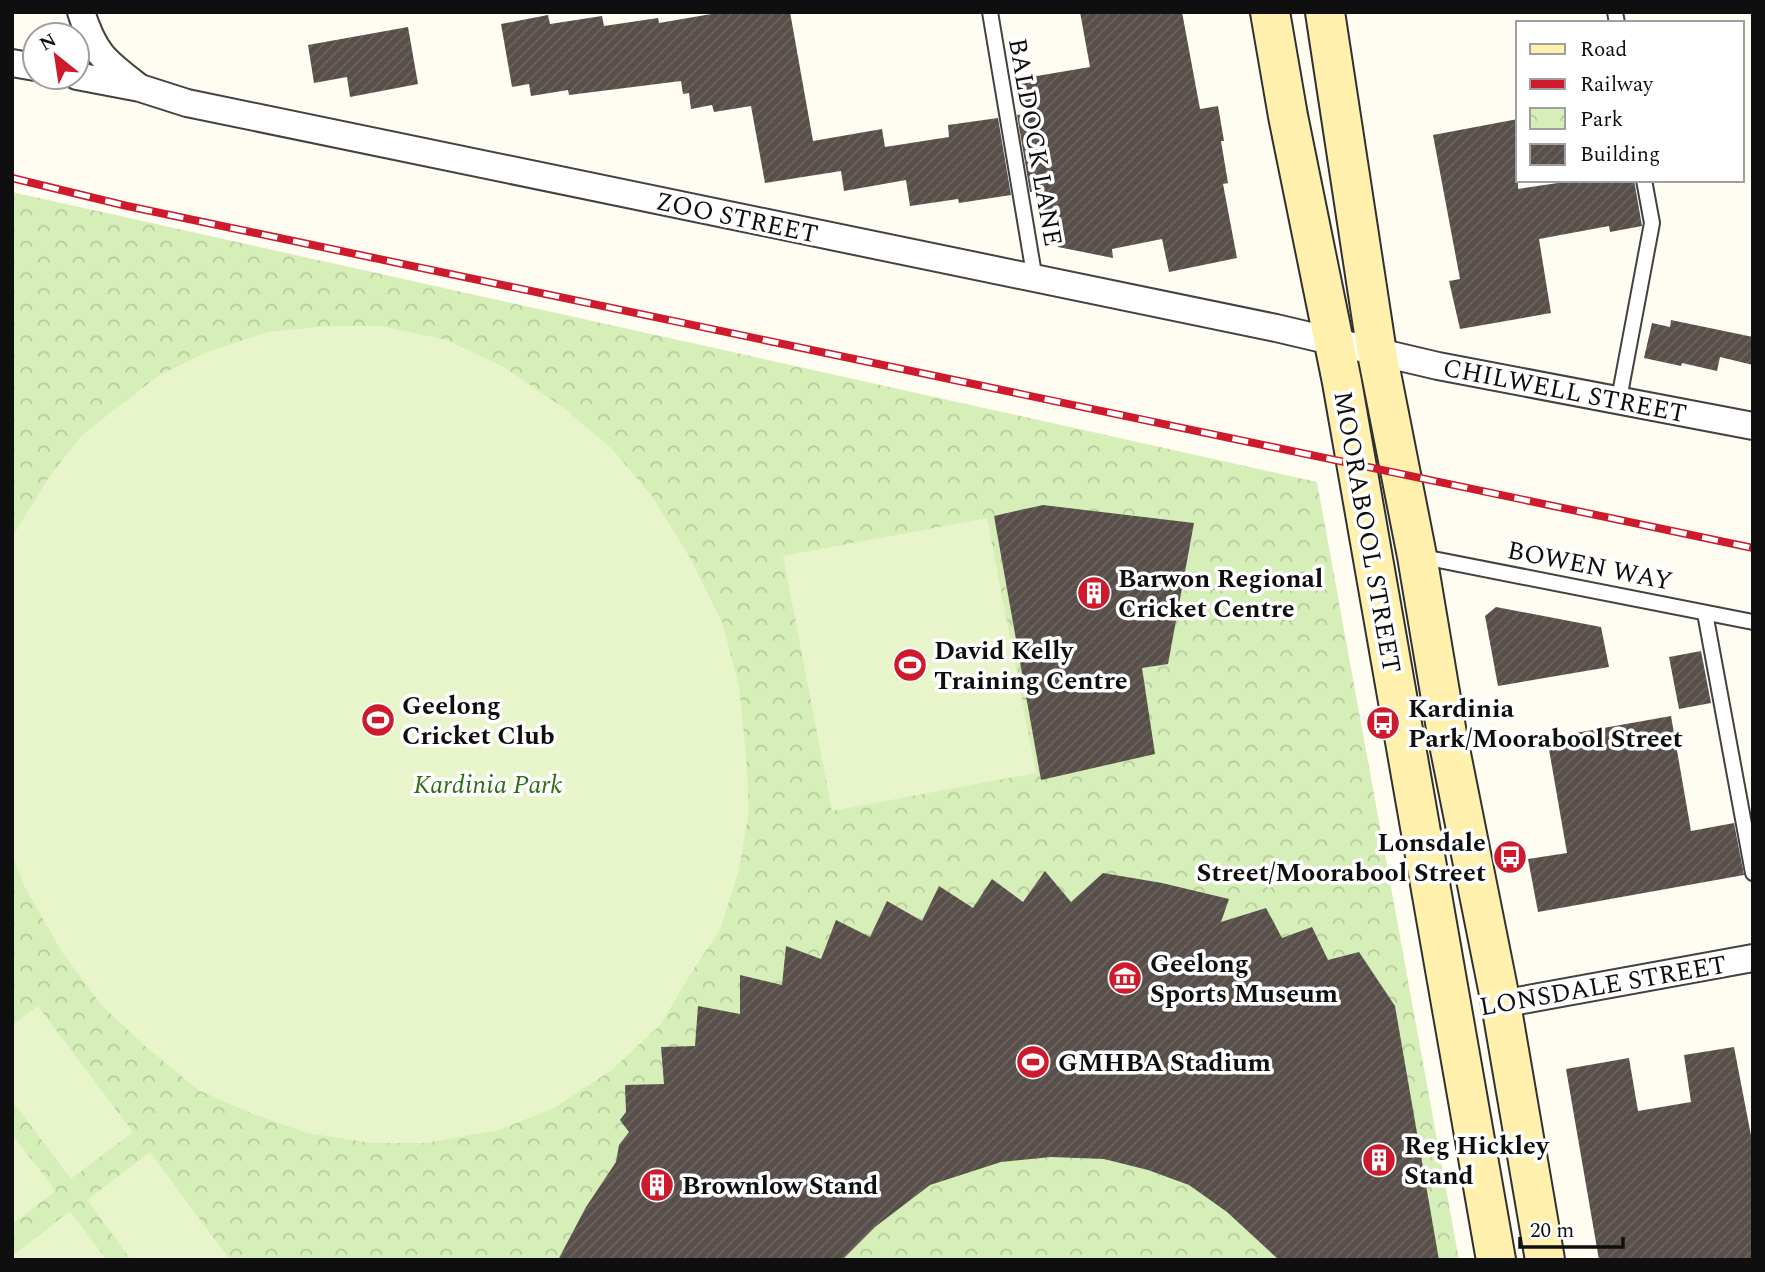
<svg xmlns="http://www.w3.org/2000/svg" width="1765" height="1272" font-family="Spectral,serif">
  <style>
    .park { fill: url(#park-crowns) }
    .pitch { fill: #e8f4ca }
    .building { fill: url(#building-hatch) }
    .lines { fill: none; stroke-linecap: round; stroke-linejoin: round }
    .lane-casing { stroke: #424242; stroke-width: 18 }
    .street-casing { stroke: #424242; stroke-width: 30 }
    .secondary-casing { stroke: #313131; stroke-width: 42 }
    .lane { stroke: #fff; stroke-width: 14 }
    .street { stroke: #fff; stroke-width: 26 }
    .secondary { stroke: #fff1ad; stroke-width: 38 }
    .rail-casing { stroke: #cd1a2c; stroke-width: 8 }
    .rail { stroke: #fff; stroke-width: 5; stroke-dasharray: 16; stroke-linecap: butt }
    .labels { text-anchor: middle; stroke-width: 7; stroke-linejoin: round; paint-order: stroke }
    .street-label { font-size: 26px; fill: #0f0f0f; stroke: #fff }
    .poi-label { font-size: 26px; font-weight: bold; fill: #0f0f0f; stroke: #fff; text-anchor: start }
    .park-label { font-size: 26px; font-style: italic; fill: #2f6e19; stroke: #fff }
  </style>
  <defs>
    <pattern id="park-crowns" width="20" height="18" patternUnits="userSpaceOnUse" patternTransform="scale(1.75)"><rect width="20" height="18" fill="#d6eeb7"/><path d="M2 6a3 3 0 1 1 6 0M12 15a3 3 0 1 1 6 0" fill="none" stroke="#b6cb9c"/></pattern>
    <pattern id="building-hatch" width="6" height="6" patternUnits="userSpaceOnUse" patternTransform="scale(1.75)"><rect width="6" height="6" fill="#594f4a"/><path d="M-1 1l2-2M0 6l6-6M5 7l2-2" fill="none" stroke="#6c6460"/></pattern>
  </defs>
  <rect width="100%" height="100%" fill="#fffcf2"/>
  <path class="park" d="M12 192 1317 482 1459 1260H12Z"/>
  <g class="pitch">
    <path d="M326 326H381L447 340 504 367 564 408 612 449 652 496 690 558 722 622 739 686 746 755 749 810 739 870 720 930 690 975 661 1024 612 1070 554 1108 499 1130 426 1143H371L307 1133 253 1114 198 1090 146 1047 102 1006 62 952 24 886 12 854V537L49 477 82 435 158 376 207 352 268 332Z"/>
    <path d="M987 518 1036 773 832 811 783 556Z"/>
    <path d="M38 1006 133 1132 71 1179 12 1101V1025Z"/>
    <path d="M12 1134 56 1191 12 1224Z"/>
    <path d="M150 1152 230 1260H131L87 1200Z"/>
    <path d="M70 1211 107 1260H12V1256Z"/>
  </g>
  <g class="building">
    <path d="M723 12H790L813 141 882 129 885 147 949 137 948 125 998 118 1011 195 959 203 958 199 910 206 906 180 844 191 841 171 765 183 751 106 714 112 712 105 691 109 689 93 683 94 681 81 569 95 568 90 531 96 529 84 512 87 501 24 548 15 550 24 602 16 604 26 658 18 659 23Z"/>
    <path d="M1080 12H1182L1200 109 1218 106 1224 141H1221L1228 183 1223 184 1237 258 1169 272 1162 239 1112 249 1113 258 1058 247 1055 222 1046 223 1040 191 1030 192 1017 115 1026 114 1019 79 1090 67Z"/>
    <path d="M408 27 418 84 350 97 347 77 314 83 308 45Z"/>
    <path d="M1518 119V189L1578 180H1634L1642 226 1610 232 1609 226 1539 239 1551 313 1460 329 1449 281 1460 279 1433 135Z"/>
    <path d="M1671 320 1753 337V365L1720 357 1717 371 1682 363 1681 366 1644 358 1652 323 1670 327Z"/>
    <path d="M1043 505 1194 523 1168 664 1142 668 1155 754 1041 780 994 516Z"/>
    <path d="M1496 607 1601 627 1609 667 1498 686 1485 616Z"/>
    <path d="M1701 651 1711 703 1679 709 1669 657Z"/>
    <path d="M1671 716 1691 831 1734 823 1744 875 1538 912 1528 859 1567 853 1547 738Z"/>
    <path d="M1045 871 1071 902 1103 873 1162 883 1229 899 1221 922 1266 908 1282 938 1312 927 1328 960 1359 952 1395 1006 1439 1260H1279L1227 1212 1189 1185 1148 1170 1104 1159 1051 1157 1001 1162 930 1185 875 1227 842 1260H558L586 1207 616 1162 619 1145 629 1132 620 1120 626 1112 625 1085 664 1084 661 1047 695 1046 698 1006 740 1014V975L782 985 786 946 821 959 836 920 870 937 887 901 922 921 939 886 973 908 992 879 1023 902Z"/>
    <path d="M1734 1047 1753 1146V1258L1740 1260H1599L1566 1069 1629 1058 1638 1111 1691 1102 1684 1055Z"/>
  </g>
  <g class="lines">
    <g class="lane-casing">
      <g id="lane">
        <path d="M990 12 1035 280"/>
        <path d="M1615 12 1617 23"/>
        <path d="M1619 399 1652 223 1644 180"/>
        <path d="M1418 556 1753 622"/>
        <path d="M1705 613 1753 873"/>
      </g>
    </g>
    <g class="street-casing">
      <g id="street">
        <path d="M81 12C94 52 103 60 136 85"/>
        <path d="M12 63 35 67"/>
        <path d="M77 76 140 88 187 103 1276 328 1438 366 1753 426"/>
        <path d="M1501 1004 1753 958"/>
      </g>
    </g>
    <g class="secondary-casing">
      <g id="secondary">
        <path d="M1270 12 1288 116 1342 382 1496 1260"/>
        <path d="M1325 12 1377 353 1417 556 1447 734 1501 1004 1545 1260"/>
      </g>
    </g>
    <use href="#lane" class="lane"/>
    <use href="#street" class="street"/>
    <use href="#secondary" class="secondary"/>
    <g class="rail-casing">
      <path id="rail" d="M12 178 127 206 1753 548"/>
    </g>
    <use href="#rail" class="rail"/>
  </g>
  <defs>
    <g id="building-disc" transform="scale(1.75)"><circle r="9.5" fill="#cd1a2c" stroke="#fff"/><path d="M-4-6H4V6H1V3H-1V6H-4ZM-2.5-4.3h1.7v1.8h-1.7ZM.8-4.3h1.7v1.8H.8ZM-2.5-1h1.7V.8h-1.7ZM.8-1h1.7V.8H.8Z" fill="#fff"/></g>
    <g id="stadium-disc" transform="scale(1.75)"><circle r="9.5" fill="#cd1a2c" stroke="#fff"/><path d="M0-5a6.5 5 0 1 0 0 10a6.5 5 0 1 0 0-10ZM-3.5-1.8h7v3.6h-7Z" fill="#fff"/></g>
    <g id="bus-disc" transform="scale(1.75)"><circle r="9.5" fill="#cd1a2c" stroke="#fff"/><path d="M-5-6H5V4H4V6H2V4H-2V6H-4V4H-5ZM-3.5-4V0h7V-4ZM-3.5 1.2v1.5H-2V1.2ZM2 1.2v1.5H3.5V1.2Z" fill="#fff"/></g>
    <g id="museum-disc" transform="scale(1.75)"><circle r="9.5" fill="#cd1a2c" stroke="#fff"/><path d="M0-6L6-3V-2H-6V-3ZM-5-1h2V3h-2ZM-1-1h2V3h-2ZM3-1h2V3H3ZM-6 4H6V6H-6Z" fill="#fff"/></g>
  </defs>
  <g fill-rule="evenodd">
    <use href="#building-disc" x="1094" y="593"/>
    <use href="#stadium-disc" x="910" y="665"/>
    <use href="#stadium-disc" x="378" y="720"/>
    <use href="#bus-disc" x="1383" y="723"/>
    <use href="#bus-disc" x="1510" y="857"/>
    <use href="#museum-disc" x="1125" y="978"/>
    <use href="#stadium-disc" x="1033" y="1062"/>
    <use href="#building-disc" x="1379" y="1160"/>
    <use href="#building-disc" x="657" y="1185"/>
  </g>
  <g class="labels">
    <g class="street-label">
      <text transform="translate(1036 142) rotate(80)" y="9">BALDOCK LANE</text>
      <text transform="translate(737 217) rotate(12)" y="9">ZOO STREET</text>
      <text transform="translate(1565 390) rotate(11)" y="9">CHILWELL STREET</text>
      <text transform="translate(1368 532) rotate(80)" y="9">MOORABOOL STREET</text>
      <text transform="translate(1590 565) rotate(11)" y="9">BOWEN WAY</text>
      <text transform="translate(1603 985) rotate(-10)" y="9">LONSDALE STREET</text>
    </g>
    <g class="poi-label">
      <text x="1118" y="587">Barwon Regional<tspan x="1118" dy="30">Cricket Centre</tspan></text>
      <text x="934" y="659">David Kelly<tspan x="934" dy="30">Training Centre</tspan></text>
      <text x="402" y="714">Geelong<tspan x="402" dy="30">Cricket Club</tspan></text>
      <text x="1408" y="717">Kardinia<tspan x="1408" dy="30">Park/Moorabool Street</tspan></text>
      <text x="1486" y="851" text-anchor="end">Lonsdale<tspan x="1486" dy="30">Street/Moorabool Street</tspan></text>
      <text x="1150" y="972">Geelong<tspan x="1150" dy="30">Sports Museum</tspan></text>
      <text x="1058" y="1071">GMHBA Stadium</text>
      <text x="1404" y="1154">Reg Hickley<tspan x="1404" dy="30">Stand</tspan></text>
      <text x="682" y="1194">Brownlow Stand</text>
    </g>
    <g class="park-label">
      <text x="488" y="793">Kardinia Park</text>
    </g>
  </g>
  <rect width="1765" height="1272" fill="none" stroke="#0f0f0f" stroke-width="28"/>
  <rect x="1516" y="21" width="228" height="161" fill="#ffffff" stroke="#9f9f9f" stroke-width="2"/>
  <rect x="1530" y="44" width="35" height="10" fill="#fff1ad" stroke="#9f9f9f" stroke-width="2"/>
  <text x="1580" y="56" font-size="21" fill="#0f0f0f">Road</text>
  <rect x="1530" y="79" width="35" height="10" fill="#cd1a2c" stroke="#9f9f9f" stroke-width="2"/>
  <text x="1580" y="91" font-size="21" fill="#0f0f0f">Railway</text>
  <rect x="1530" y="108" width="35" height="21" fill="url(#park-crowns)" stroke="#9f9f9f" stroke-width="2"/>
  <text x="1580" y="126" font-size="21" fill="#0f0f0f">Park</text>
  <rect x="1530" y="144" width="35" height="21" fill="url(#building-hatch)" stroke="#9f9f9f" stroke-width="2"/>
  <text x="1580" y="161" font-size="21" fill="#0f0f0f">Building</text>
  <g transform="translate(56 56) rotate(330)"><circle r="33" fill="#ffffff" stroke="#9f9f9f" stroke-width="2"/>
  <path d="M0-5L12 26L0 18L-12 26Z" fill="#cd1a2c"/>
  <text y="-10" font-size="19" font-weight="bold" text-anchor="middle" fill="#0f0f0f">N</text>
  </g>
  <path d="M1520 1237v10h103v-10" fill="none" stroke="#0f0f0f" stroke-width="3.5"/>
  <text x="1530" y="1237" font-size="21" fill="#0f0f0f" stroke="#ffffff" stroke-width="5" paint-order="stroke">20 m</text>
</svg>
